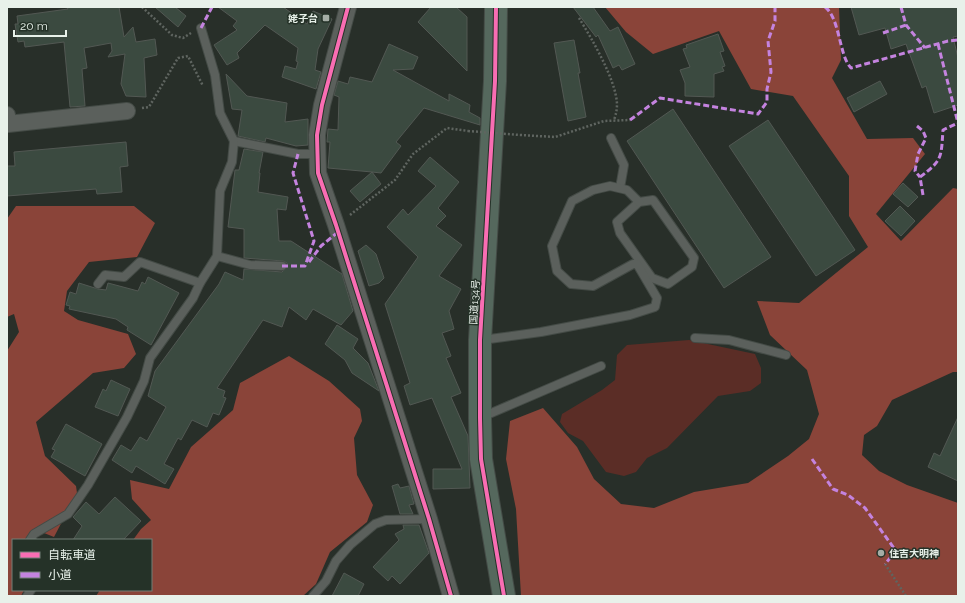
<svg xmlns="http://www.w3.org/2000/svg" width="965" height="603" font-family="Raleway,'Noto Sans JP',sans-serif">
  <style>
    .green { fill: #5b2d26 }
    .forest { fill: #8a4439 }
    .building { fill: #3b4a40; stroke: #525853 }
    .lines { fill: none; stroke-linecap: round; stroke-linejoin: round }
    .service-casing { stroke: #444b46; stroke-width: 10 }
    .minor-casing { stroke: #444b46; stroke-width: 18 }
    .trunk-casing { stroke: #444b46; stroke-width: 24 }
    .path { stroke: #5f6560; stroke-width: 2.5; stroke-dasharray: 2 2; stroke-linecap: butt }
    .service { stroke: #5b605c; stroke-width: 8 }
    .minor { stroke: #5b605c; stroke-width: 16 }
    .trunk { stroke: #55685d; stroke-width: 22 }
    .path-bridge { stroke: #5f6560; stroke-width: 2.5; stroke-dasharray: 2 2; stroke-linecap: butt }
    .quiet { stroke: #c483df; stroke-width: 3; stroke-dasharray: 6 3; stroke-linecap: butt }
    .cycleway-casing { stroke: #253228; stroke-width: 6 }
    .cycleway { stroke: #f96db3; stroke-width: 4 }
    .poi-dot { fill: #a5ada6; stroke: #253228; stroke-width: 1.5 }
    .labels { text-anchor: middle; stroke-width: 3; stroke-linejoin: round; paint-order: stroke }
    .poi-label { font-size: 10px; font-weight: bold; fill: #e8f1ea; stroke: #253228; text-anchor: end }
    .street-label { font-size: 10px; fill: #e8f1ea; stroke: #253228 }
  </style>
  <rect width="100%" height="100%" fill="#282f29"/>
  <path class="green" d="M689 340 755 354 761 368V383L750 391 718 396 667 448 647 458 636 472 624 476 606 472 583 441 568 433 560 422 562 414 602 390 615 380 617 355 627 345Z"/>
  <g class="forest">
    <path d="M605 7H839L841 60 832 78 867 139 913 138 925 154 876 214 901 241 953 188 958 189V372H953L892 400 877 426 864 435 862 455 879 471 907 485 958 503V596H521L516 509 506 459 510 421 543 408 577 447 594 479 621 504 654 508 694 492 748 483 788 456 809 439 819 414 807 370 770 335 757 301 799 303 868 247 849 216V176L793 96 751 89 719 31 653 54 626 32Z"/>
    <path d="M16 206H134L155 223 137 257 89 262 67 291 64 311 78 320 128 334 136 354 124 368 93 373 36 422 45 456 76 486 77 493 54 537 34 529 29 540H13V590H24L21 596H7V351L19 332 14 314 7 317V219Z"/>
    <path d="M289 356 329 381 360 409 362 421 354 438 357 475 373 505 367 522 330 552 316 584 303 596H96L100 590H151V540H133L141 529 151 520 132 499 130 480 169 489 191 447 233 410 240 383Z"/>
  </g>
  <g class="building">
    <path d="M67 7H119L124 37 133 27 136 42 155 39 157 55 144 58 146 97 126 96 121 84 125 54 108 57 112 51 111 43 84 48 87 68 82 69 85 106 70 107 64 42 25 47 24 41 18 42 15 24H18L17 16 68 9Z"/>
    <path d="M155 7H175L186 16 178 27Z"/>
    <path d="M218 7H283L307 24 313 11 332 19 318 49 315 70 321 72 316 89 282 77 285 66 296 69 298 62 296 61 298 48 265 25 237 53 239 58 227 65 214 45 237 30 233 26 237 21Z"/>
    <path d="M431 7H456L467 17V71L418 22Z"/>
    <path d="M573 7H593L610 31 618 27 635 64 622 70 619 65 613 68 598 35 596 37Z"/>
    <path d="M851 7H958V36L953 37 958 58V105L934 113 926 86 922 88 906 44 891 49 885 28 859 35Z"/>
    <path d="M718 34 724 51 720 52 725 66 722 67 724 71 714 74V97L685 96V83L680 70 690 67 683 49 687 48 686 45Z"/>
    <path d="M574 40 580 73H578L586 117 568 121 554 43Z"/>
    <path d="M389 44 418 57 413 69 393 70 449 101V94L470 105 469 112 480 118V125L424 108 396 142 401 146 381 173 372 172 381 184 360 202 350 191 372 172 328 168 330 142H327L328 129 338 130 339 97 334 95 338 81 348 84 350 77 372 82Z"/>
    <path d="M226 74 247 96 287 103 285 122 308 119V145L296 146 266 138 265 142 238 136 242 110 232 109Z"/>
    <path d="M880 81 887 94 854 112 847 98Z"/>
    <path d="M673 109 771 257 724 288 627 141Z"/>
    <path d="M768 120 855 250 816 276 729 146Z"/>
    <path d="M126 142 128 166 120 167 122 192 97 194 96 189 7 196V166H15L14 152Z"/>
    <path d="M244 149 263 152 259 173H260L258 192 288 197 286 210 277 209 279 241H291L342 274 353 311 341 325 313 309 306 320 289 307 282 327 263 320 217 388 225 391 223 397 226 398 219 415 213 413 207 427 192 420 181 440 178 438 164 464 174 469 165 484 136 466 132 473 112 460 121 445 131 451 140 437 147 441 166 407 148 396 155 371 219 284 225 272 243 280 244 269 282 272 287 267V263L283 261 244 258V229L228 227 235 170H239Z"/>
    <path d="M430 157 459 182 438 208 446 216 436 226 462 245 439 276 461 289 449 311 454 329 442 333 451 356 446 358 461 393 451 397 468 436 470 488 433 489V469H462L432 398 410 405 404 386 410 383 385 304 418 257 387 227 403 209 408 215 436 186 418 171Z"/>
    <path d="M903 183 918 197 908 207 893 194Z"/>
    <path d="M900 206 915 221 901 236 885 221Z"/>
    <path d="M366 245 376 254 384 278 379 283 369 286 358 251Z"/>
    <path d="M148 277 179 293 151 345 127 330 128 327 116 319 69 309 70 306 66 305 70 292 76 294 79 283 98 289 106 290 108 283 138 291 142 282 145 284Z"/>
    <path d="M337 325 358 339 353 348 368 363 379 391 352 373 345 360 325 344Z"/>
    <path d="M111 380 130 389 118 416 95 407 103 389 106 391Z"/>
    <path d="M958 417V481L928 467 934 453 940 456Z"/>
    <path d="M66 424 102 444 85 476 51 457 55 450 52 449Z"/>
    <path d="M398 484 400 488 409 486 414 504 409 505 413 514H400L392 486Z"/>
    <path d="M115 497 141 521 123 540H73L82 526 73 517 86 502 99 514Z"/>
    <path d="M403 525H419L429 553 400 584 392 576 388 581 373 567 399 540 395 534 404 529Z"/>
    <path d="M344 573 364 584 358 596H332Z"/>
  </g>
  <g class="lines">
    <g class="service-casing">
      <g id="service">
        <path d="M611 138 624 165 620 188"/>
        <path d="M234 141 298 154H316"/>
        <path d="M653 200 694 258 692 267 668 284 652 278 620 233 617 222 639 202Z"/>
        <path d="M217 256 250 265 282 266"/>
        <path d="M98 284 105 275 124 277 140 262 200 283"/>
        <path d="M695 338 729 340 786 355"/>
        <path d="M482 340 541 332 630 315 655 307 657 298 637 264H633L593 286 571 284 557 271 552 246 572 201 593 190 610 186 627 190 639 202"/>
        <path d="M482 417 601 366"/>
        <path d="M30 540 34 534 68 514 88 485 127 417 144 381 150 358 193 298 200 283 217 256 220 191 232 162 234 141 220 113 215 75 201 28"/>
        <path d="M27 596 31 590"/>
        <path d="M313 596 326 581 336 561 350 545 375 524 386 520 429 519"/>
      </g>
    </g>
    <g class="minor-casing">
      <g id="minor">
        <path d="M348 7 322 105 317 135 318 173 336 225 429 519 451 596"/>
        <path d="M7 115 8 124 127 111"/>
      </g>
    </g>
    <g class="trunk-casing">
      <path id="trunk" d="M496 7 495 81 480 340V418L481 459 504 596"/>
    </g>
    <g class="path">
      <path d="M142 7 172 35 183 38 191 33"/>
      <path d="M579 18C592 39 616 80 617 104 617 110 616 114 614 120"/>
      <path d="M142 108 149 107 178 58 188 56 203 86"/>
      <path d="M520 135 555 137 604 121 630 120"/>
      <path d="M350 215 395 180 413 154 447 128 468 131"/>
      <path d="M885 564 906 596"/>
    </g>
    <use href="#service" class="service"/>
    <use href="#minor" class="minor"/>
    <use href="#trunk" class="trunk"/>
    <path class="path-bridge" d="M468 131 520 135"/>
    <g class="quiet">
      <path d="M825 7C840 18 839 56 851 68L948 41 958 40"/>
      <path d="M901 7 906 25 925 48"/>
      <path d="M201 28 212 7"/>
      <path d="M883 33 906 25"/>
      <path d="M938 44 958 123"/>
      <path d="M630 120 660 98 758 114 767 102V89L771 72 768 41 775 21V7"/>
      <path d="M917 126 923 131 926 138 918 154 915 171 920 177"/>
      <path d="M923 195 920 177C943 160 941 157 943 130L958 123"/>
      <path d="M309 262 321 246 338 232"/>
      <path d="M282 266H305L314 241 293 173 298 154"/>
      <path d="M812 459 833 489 848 495 865 508 896 551 885 564"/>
    </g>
    <g class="cycleway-casing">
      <g id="cycleway">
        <path d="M348 7 322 105 317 135 318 173 336 225 429 519 451 596"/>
        <path d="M496 7 495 81 480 340V418L481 459 504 596"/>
      </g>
    </g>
    <use href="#cycleway" class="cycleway"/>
  </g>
  <g class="poi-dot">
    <rect x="322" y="14" width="8" height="8" rx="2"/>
    <circle cx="881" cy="553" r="4"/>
  </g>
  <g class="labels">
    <g class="poi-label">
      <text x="318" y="22">姥子台</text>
      <text x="889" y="557" text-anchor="start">住吉大明神</text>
    </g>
    <g class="street-label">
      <text transform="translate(474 302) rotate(-87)" y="4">国道134号</text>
    </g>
  </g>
  <rect width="965" height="603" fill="none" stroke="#e8f1ea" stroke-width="16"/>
  <rect x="12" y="539" width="140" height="52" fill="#253228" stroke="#737e76"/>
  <rect x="20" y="552" width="20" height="6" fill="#f96db3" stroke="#737e76"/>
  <text x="48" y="559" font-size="12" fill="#e8f1ea">自転車道</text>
  <rect x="20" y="572" width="20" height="6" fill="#c483df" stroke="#737e76"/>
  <text x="48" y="579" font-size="12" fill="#e8f1ea">小道</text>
  <path d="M14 30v6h52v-6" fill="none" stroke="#e8f1ea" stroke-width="2"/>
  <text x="20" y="30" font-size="12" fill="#e8f1ea" stroke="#253228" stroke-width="3" paint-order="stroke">20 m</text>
</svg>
